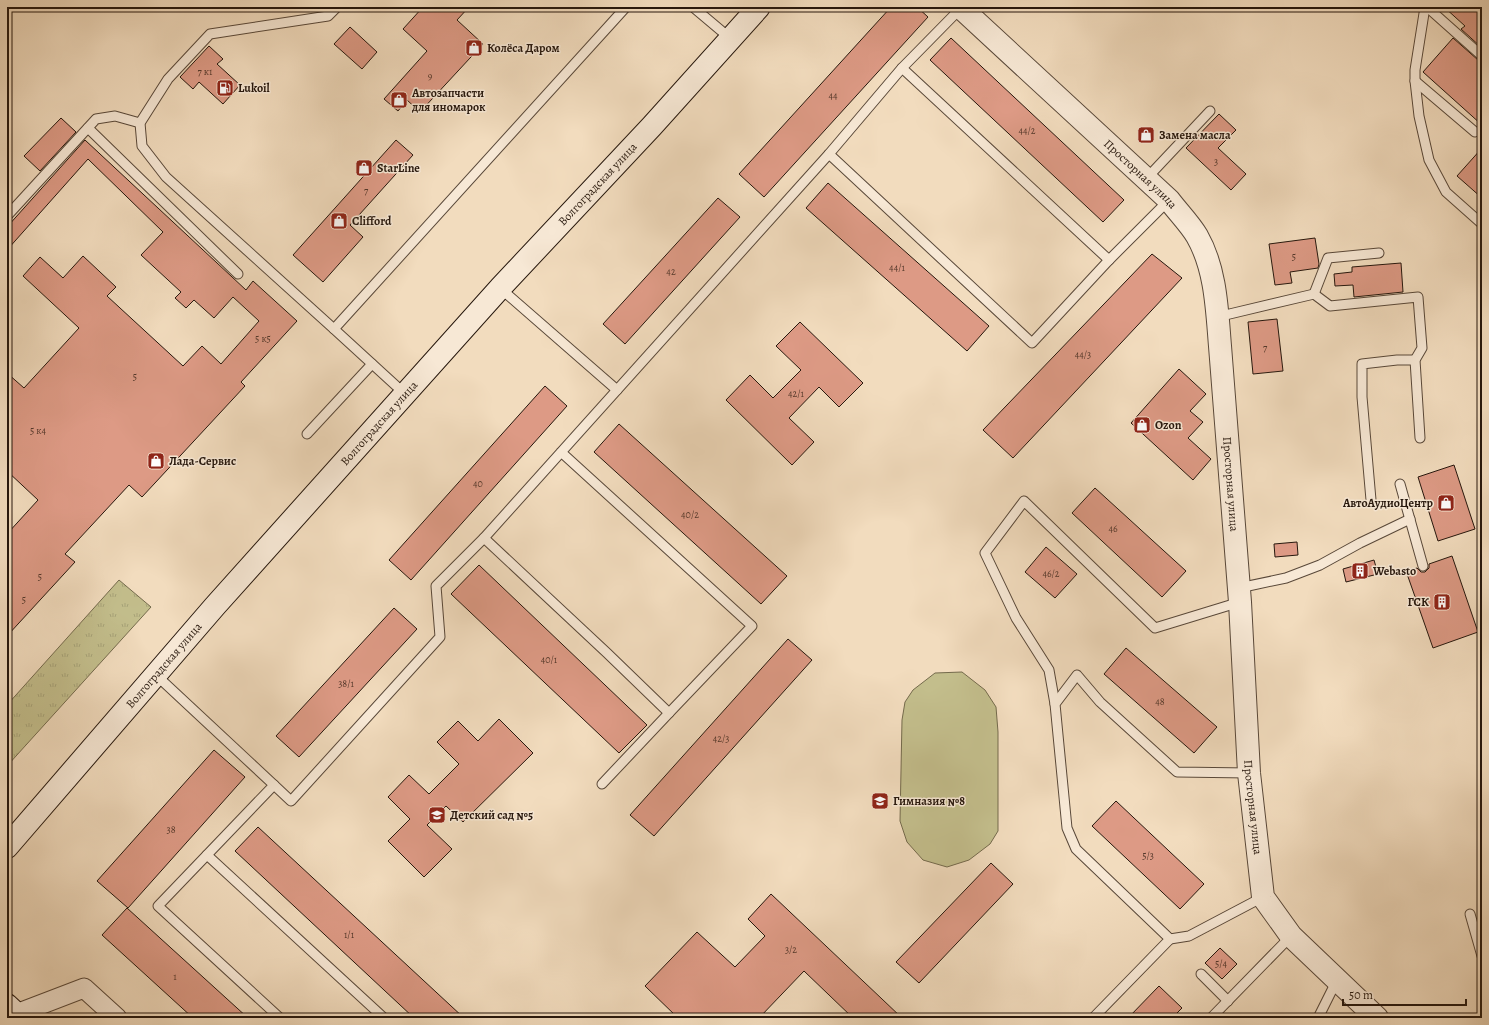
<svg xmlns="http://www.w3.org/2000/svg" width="1489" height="1025" font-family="Alegreya,serif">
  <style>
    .grass { fill: url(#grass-tufts); stroke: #746a4c }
    .garden { fill: #c3be8c; stroke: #746a4c }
    .building { fill: #dd9a85; stroke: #26170d }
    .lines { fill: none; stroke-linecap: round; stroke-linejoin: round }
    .service-casing { stroke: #594839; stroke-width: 11 }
    .minor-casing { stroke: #594839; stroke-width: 21 }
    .tertiary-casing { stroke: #594839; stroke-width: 24 }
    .secondary-casing { stroke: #26170d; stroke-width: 24 }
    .service { stroke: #f7e8d5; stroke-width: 9 }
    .minor { stroke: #f7e8d5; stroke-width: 19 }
    .tertiary { stroke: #f7e8d5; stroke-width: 22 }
    .secondary { stroke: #f7e8d5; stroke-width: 22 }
    .labels { text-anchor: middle; stroke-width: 3; stroke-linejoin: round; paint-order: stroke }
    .number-label { font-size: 10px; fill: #54382b }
    .poi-label { font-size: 12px; font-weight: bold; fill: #26170d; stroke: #f7e8d5; text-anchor: start }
    .street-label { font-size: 12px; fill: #26170d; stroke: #f7e8d5 }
  </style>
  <defs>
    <pattern id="grass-tufts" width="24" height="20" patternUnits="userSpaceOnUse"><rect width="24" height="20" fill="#c3be8c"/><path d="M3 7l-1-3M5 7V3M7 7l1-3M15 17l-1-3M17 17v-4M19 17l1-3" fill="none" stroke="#a7a378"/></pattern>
  </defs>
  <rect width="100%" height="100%" fill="#f2dcbe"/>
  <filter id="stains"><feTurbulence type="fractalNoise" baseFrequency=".005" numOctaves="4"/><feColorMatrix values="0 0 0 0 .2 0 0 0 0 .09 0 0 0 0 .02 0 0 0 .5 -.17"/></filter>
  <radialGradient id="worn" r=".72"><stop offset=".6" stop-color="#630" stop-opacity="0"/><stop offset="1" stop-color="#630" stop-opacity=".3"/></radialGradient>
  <path class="grass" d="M119 580 151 607 7 766V705Z"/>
  <path class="garden" d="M962 672 985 690 996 707 998 732V831L990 844 969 860 947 867 923 860 907 842 900 821 902 720 905 702 913 690 935 673Z"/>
  <g class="building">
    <path d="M423 7H469L457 20 483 44 420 112 407 100 398 111 384 99 427 51 403 29Z"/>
    <path d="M891 7H917L928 17 764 197 739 174Z"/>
    <path d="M1444 7H1482V48L1461 29 1465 26Z"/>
    <path d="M350 27 377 52 362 69 334 44Z"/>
    <path d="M951 38 1124 200 1103 222 930 60Z"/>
    <path d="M1453 38 1478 60 1482 62V125L1423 72Z"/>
    <path d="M209 46 223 59 217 64 240 85 223 104 199 82 193 89 180 77Z"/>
    <path d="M1219 114 1236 130 1218 148 1246 174 1231 190 1186 148Z"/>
    <path d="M61 118 76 132 40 171 24 156Z"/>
    <path d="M85 140 246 290 253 281 297 321 241 382 245 386 142 497 129 485 65 554 75 562 7 636V534L38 500 7 471V373L24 388 79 328 23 276 40 257 63 278 83 256 116 287 107 296 183 366 202 346 221 364 259 321 233 297 214 318 194 300 186 308 175 298 181 292 141 255 163 232 88 159 7 250V227Z"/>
    <path d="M396 140 413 155 350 225 363 237 323 282 293 255Z"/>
    <path d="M1482 148V198L1457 176Z"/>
    <path d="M828 183 989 326 967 351 806 208Z"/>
    <path d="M718 198 740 217 625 344 603 324Z"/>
    <path d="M1315 238 1319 264 1318 268 1290 272 1292 283 1275 285 1269 244Z"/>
    <path d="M1152 254 1182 278 1013 458 983 430Z"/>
    <path d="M1401 263 1403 292 1354 297 1353 285 1335 286 1334 274 1352 272V267Z"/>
    <path d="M1277 319 1283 371 1253 374 1248 322Z"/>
    <path d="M800 322 863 383 839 407 819 387 789 418 814 442 792 465 726 400 750 375 773 398 801 370 776 346Z"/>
    <path d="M1179 369 1206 394 1190 411 1203 422 1188 438 1211 459 1193 480 1131 423Z"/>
    <path d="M545 386 567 406 411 580 389 560Z"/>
    <path d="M619 424 787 576 761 604 594 452Z"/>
    <path d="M1454 465 1475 529 1438 541 1418 477Z"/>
    <path d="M1095 488 1186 571 1162 597 1072 513Z"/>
    <path d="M1297 542 1298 555 1275 557 1274 544Z"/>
    <path d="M1046 547 1077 574 1055 598 1025 572Z"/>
    <path d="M1452 556 1478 632 1433 648 1406 571 1417 568 1421 572H1425L1429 568V564Z"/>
    <path d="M1374 560 1378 574 1346 582 1343 569Z"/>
    <path d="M479 565 647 725 619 753 451 594Z"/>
    <path d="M394 608 417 629 299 757 276 736Z"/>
    <path d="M788 639 812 660 654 836 630 815Z"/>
    <path d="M1126 648 1217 727 1194 753 1104 674Z"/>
    <path d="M499 719 533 753 463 822 446 806 427 825 452 849 424 877 388 841 410 819 388 797 409 775 429 794 459 764 437 742 458 721 478 741Z"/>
    <path d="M214 750 245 777 128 908 97 881Z"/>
    <path d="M1116 801 1204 884 1180 909 1092 826Z"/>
    <path d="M258 827 464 1018H414L235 851Z"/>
    <path d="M991 863 1013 884 919 983 896 962Z"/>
    <path d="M771 894 882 999 902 1018H853L804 971 759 1018H678L645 986 697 932 735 967 765 936 748 919Z"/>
    <path d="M127 908 248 1018H193L102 935Z"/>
    <path d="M1220 948 1237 964 1222 979 1205 963Z"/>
    <path d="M1159 986 1182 1008 1172 1018H1128Z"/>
  </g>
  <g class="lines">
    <g class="service-casing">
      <g id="service">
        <path d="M693 7 731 39"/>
        <path d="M1425 7 1415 70V81L1419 116 1429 160 1446 192 1482 224"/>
        <path d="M1427 7 1482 56"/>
        <path d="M902 68 1109 260 1169 200"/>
        <path d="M1415 81 1475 132"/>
        <path d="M88 128 238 274"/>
        <path d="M829 154 1032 343 1109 260"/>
        <path d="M1146 179 1210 111"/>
        <path d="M7 216 96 119 115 116 140 123"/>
        <path d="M500 288 617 390"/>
        <path d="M1314 294 1328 258 1379 253"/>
        <path d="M1217 317 1314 294 1330 306 1418 297 1422 348 1415 360 1420 438"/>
        <path d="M334 329 166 177 142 146 140 123 168 79 210 34 328 16 337 7"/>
        <path d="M405 394 334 329 626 7"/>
        <path d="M307 434 372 364"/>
        <path d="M561 452 752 626 669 713 607 653 484 538 829 154 902 68 961 8"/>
        <path d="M1400 484 1423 566"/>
        <path d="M1371 500 1362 397V364L1397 360H1415"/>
        <path d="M1239 588 1286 578 1320 565 1360 543 1410 519"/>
        <path d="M156 675 274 785 158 906 280 1018"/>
        <path d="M1055 704 1049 670 1016 618 985 553 1024 501 1155 628 1240 602"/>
        <path d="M602 784 669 713"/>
        <path d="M274 785 291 801 440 637 436 586 484 538"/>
        <path d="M207 855 384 1018"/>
        <path d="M1470 914 1482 956"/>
        <path d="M1170 939 1189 936 1263 897"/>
        <path d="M1201 974 1228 1001"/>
        <path d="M1093 1018 1170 939 1076 849 1067 828 1055 704 1077 675 1100 702 1177 772 1249 773"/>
        <path d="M1211 1018 1291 936"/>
        <path d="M1318 1018 1337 980"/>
      </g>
    </g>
    <g class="minor-casing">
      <path id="minor" d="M15 1018 16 1014 84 988 117 1018"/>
    </g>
    <g class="tertiary-casing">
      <g id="tertiary">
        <path id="s1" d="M960 7 1169 200C1178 212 1190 224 1197 236 1216 269 1217 310 1220 346L1240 602 1249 773 1263 897 1291 936 1377 1018"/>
      </g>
    </g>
    <g class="secondary-casing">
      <g id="secondary">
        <path id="s2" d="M7 847 215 606 500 288 652 126 759 7"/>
        <path d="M7 1005 21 1018"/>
      </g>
    </g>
    <use href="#service" class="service"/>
    <use href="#minor" class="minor"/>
    <use href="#tertiary" class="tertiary"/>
    <use href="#secondary" class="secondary"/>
  </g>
  <defs>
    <g id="shop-square" transform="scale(0.9)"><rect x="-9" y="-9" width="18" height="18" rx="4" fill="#8f2418" stroke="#f7e8d5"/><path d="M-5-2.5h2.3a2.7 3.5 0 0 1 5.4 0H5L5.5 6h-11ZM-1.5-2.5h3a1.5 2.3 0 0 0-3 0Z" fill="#fff"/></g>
    <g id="fuel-square" transform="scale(0.9)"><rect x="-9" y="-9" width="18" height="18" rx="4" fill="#8f2418" stroke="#f7e8d5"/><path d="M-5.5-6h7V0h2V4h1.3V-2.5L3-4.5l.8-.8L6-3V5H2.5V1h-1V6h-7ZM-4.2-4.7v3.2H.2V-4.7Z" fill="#fff"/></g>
    <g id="building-square" transform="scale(0.9)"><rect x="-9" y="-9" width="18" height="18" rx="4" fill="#8f2418" stroke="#f7e8d5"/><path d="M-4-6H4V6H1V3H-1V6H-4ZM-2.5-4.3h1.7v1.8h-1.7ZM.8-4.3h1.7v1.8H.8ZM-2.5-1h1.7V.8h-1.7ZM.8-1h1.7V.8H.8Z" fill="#fff"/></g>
    <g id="school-square" transform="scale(0.9)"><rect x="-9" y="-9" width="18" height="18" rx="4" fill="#8f2418" stroke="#f7e8d5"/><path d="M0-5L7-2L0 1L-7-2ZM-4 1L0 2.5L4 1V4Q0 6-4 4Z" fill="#fff"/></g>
  </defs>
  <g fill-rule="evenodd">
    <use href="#shop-square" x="474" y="48"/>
    <use href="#fuel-square" x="225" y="88"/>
    <use href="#shop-square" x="399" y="100"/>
    <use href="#shop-square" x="1146" y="135"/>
    <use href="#shop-square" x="364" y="168"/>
    <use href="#shop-square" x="339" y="221"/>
    <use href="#shop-square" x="1142" y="425"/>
    <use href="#shop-square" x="156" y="461"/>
    <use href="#shop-square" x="1446" y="503"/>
    <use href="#building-square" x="1360" y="571"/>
    <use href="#building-square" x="1442" y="602"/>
    <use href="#school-square" x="880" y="801"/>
    <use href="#school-square" x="437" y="815"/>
  </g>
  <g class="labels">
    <g class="number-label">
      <text x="205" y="75">7 к1</text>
      <text x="430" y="79">9</text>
      <text x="833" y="99">44</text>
      <text x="1027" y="134">44/2</text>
      <text x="1216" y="165">3</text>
      <text x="366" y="194">7</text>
      <text x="1294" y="260">5</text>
      <text x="897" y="271">44/1</text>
      <text x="671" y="275">42</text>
      <text x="263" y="342">5 к5</text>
      <text x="1265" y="351">7</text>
      <text x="1083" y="358">44/3</text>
      <text x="135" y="380">5</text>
      <text x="796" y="397">42/1</text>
      <text x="38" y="434">5 к4</text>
      <text x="478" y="487">40</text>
      <text x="690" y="518">40/2</text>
      <text x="1113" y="532">46</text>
      <text x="1051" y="577">46/2</text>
      <text x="40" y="580">5</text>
      <text x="24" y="603">5</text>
      <text x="549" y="663">40/1</text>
      <text x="346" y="687">38/1</text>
      <text x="1160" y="705">48</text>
      <text x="721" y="742">42/3</text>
      <text x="171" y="833">38</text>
      <text x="1148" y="859">5/3</text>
      <text x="349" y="938">1/1</text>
      <text x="791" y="953">3/2</text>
      <text x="1221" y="967">5/4</text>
      <text x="175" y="980">1</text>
    </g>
    <g class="poi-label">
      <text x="487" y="52">Колёса Даром</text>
      <text x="238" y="92">Lukoil</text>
      <text x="412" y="97">Автозапчасти<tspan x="412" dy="14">для иномарок</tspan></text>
      <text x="1159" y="139">Замена масла</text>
      <text x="377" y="172">StarLine</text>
      <text x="352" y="225">Clifford</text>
      <text x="1155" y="429">Ozon</text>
      <text x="169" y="465">Лада-Сервис</text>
      <text x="1433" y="507" text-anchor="end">АвтоАудиоЦентр</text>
      <text x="1373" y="575">Webasto</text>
      <text x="1429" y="606" text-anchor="end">ГСК</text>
      <text x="893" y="805">Гимназия №8</text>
      <text x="450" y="819">Детский сад №5</text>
    </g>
    <g class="street-label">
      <text dy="4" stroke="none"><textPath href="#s1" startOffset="246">Просторная улица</textPath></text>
      <text dy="4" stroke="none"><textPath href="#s2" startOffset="888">Волгоградская улица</textPath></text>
      <text dy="4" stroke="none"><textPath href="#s2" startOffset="564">Волгоградская улица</textPath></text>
      <text dy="4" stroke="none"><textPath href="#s1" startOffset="582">Просторная улица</textPath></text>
      <text dy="4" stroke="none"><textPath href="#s2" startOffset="240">Волгоградская улица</textPath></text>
      <text dy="4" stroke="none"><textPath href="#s1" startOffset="906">Просторная улица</textPath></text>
    </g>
  </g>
  <rect width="1489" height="1025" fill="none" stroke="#f2dcbe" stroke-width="24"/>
  <rect x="8" y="8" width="1473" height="1009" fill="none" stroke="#26170d" stroke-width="2"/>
  <rect x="12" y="12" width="1465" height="1001" fill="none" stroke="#26170d"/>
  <path d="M1343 999v6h123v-6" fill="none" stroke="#26170d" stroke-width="2"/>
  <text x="1349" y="999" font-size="12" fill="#26170d" stroke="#f7e8d5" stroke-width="3" paint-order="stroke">50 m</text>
  <rect width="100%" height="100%" filter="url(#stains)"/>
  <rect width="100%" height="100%" fill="url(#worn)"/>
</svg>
